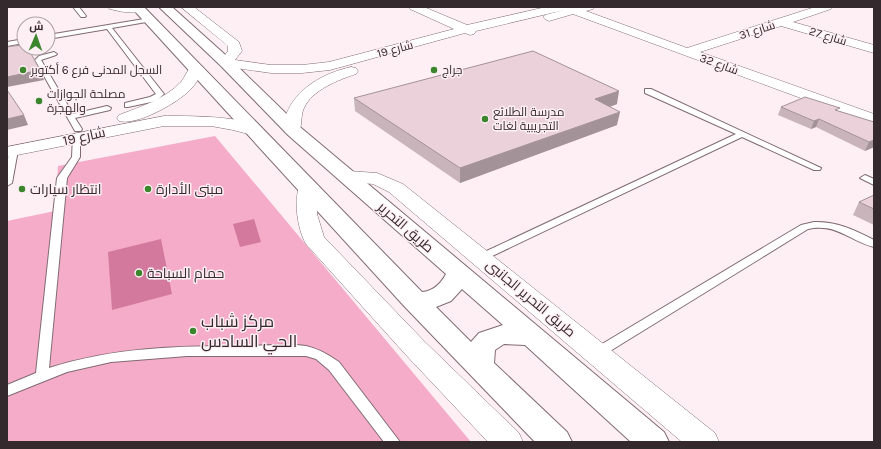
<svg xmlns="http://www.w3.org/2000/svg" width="881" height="449" font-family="Karla,Cairo,sans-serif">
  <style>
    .green { fill: #f5acc8 }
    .water { fill: #d3799d }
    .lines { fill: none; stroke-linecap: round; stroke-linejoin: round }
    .service-casing { stroke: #816b73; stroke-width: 2 }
    .minor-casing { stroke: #816b73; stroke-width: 1 }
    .tertiary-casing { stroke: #816b73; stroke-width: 2 }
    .service { fill: #fff; fill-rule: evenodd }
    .minor { fill: #fff; fill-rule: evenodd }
    .tertiary { fill: #fff; fill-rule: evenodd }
    .wall { fill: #c9b4bb }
    .shaded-wall { fill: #a49299 }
    .building { fill: #ead1da; stroke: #a49299 }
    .poi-dot { fill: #3b852c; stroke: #feeff4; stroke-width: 1.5 }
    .labels { text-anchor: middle; stroke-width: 3; stroke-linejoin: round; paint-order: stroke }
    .far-street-label { font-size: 12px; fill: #342a2e; stroke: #feeff4 }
    .far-poi-label { font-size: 12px; fill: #342a2e; stroke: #feeff4; text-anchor: start }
    .street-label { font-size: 14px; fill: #342a2e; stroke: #feeff4 }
    .poi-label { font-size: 14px; fill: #342a2e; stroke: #feeff4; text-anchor: start }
    .near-poi-label { font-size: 17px; fill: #342a2e; stroke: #feeff4; text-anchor: start }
  </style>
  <rect width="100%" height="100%" fill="#feeff4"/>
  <path class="green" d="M215 136 471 442H7V221L55 211 58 166Z"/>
  <g class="water">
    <path d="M254 219 261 242 240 247 233 224Z"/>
    <path d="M161 239 172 294 112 310 108 252Z"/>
  </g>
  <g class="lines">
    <g class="service-casing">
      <g id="service">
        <path d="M73 7H79L86 16 85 17H81Z"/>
        <path d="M150 18 152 19V21L112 28 164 94 156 101 128 107H125V103L150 97 156 94 107 29 48 39V35Z"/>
        <path d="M24 39V43L7 46V42Z"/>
        <path d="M54 52 57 54 56 55 41 60 73 114 107 106 111 108 110 110 75 118 82 129 81 131H75L35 60 39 56Z"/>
        <path d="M645 89H651L821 168 820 170H814L742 137 486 259H478L477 257 478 255 736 134 645 93Z"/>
        <path d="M73 136H76L80 138V157L67 178 49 368C114 347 178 346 245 346 265 346 287 343 306 346 319 349 329 355 339 362L400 442H384L329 370 316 359 306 356H187L111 362 67 372 7 396V385L36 373 57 178 72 157Z"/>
        <path d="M14 147 18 150 12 183 7 186V163L10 150Z"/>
        <path d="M865 175 874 179V185L860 178Z"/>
        <path d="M814 222C836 221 855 230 874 240V247C849 241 838 223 808 229L602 356 597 358 592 356 591 353 592 350 801 225Z"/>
      </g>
    </g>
    <g class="minor-casing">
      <g id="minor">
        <path d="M108 7H143L145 9 143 11C131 14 122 12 110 9Z"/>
        <path d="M181 7H194L239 42 242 51 235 60 271 65H302L329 62 454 29 410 9 408 7H424L467 25 546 7H595L593 9 586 11 687 48 815 7H833L831 9 793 22 874 45V53L781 26 700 52 874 114V125L573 14 549 21 545 19 543 17 545 15 564 10 476 31 474 34 470 35 465 33 330 70 302 73H271L221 66 219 63 228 51V46Z"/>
        <path d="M196 65 201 66 203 69C200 77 196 84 190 90 177 103 137 126 119 121L117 118 119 115C140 107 165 99 181 82 185 77 187 71 191 66Z"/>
        <path d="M351 67 356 68 358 71 356 74C338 80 312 90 304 108 300 116 303 126 298 133L292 134 286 133C283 128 283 120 286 115 296 88 324 73 351 67Z"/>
        <path d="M164 116C183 116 253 115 264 131L262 135 256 136 233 130 211 126H164L7 157V147Z"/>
        <path d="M348 171 377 173 403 184 715 433 719 442H682L389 192 373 184 341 181 339 177 341 173Z"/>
        <path d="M308 182 315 184 318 188 317 214 324 237 424 341 519 433 523 442H488L406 355 306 244C298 231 292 197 301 184Z"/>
      </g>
    </g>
    <g class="tertiary-casing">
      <path id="tertiary" d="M131 7H144L422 292C433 291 440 285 446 274L288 135 221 66 159 7H172L231 60 300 127 664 432 669 442H631L525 345 504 344 495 350 494 363 567 432 572 442H535L405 307ZM462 289 503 325 479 333 471 342 436 307 451 301Z"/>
    </g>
    <use href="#service" class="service"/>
    <use href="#minor" class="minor"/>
    <use href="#tertiary" class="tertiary"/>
  </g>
  <g class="wall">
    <path d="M354 98 617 104 610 107 617 125 460 183 355 111Z"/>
    <path d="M781 107 839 111 874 122V147L865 151 816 127 811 129 778 115Z"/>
    <path d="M874 195V225L853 215 859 202Z"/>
  </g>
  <g class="shaded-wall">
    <path d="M40 70 44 80 7 87V77Z"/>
    <path d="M619 91 617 104 592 113 595 99Z"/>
    <path d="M620 112 617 125 460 183V168Z"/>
    <path d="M24 115 28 125 7 130V119Z"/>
    <path d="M819 119 816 127 811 129 814 121Z"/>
    <path d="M874 140V147L865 151 869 142Z"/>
  </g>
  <g class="building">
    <path d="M24 45V48H28L40 70 7 77V47L13 46Z"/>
    <path d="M533 51 619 91 595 99 620 112 460 168 354 98Z"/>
    <path d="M7 90 24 115 7 119Z"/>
    <path d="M805 97 840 108 835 110 874 122V140L869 142 819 119 814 121 781 107Z"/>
    <path d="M874 195V209L859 202Z"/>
  </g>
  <g class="poi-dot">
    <circle cx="23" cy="70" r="4"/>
    <circle cx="434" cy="70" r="4"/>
    <circle cx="39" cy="101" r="4"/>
    <circle cx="485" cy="119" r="4"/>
    <circle cx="22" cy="189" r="4"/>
    <circle cx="148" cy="189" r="4"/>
    <circle cx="139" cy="273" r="4"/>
    <circle cx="193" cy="331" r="4"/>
  </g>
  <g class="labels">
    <g class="far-street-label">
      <text transform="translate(757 30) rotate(-18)" y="4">شارع 31</text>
      <text transform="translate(828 36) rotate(17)" y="4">شارع 27</text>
      <text transform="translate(395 49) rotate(-15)" y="4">شارع 19</text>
      <text transform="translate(719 64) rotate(20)" y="4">شارع 32</text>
    </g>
    <g class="far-poi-label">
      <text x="31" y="74">السجل المدنى فرع 6 أكتوبر</text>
      <text x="442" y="74">جراج</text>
      <text x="47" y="98">مصلحة الجوازات<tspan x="47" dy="14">والهجرة</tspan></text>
      <text x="493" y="116">مدرسة الطلائع<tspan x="493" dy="14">التجريبية لغات</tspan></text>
    </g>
    <g class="street-label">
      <text transform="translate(84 136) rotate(-12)" y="5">شارع 19</text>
      <text transform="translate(406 227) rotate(41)" y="5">طريق التحرير</text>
      <text transform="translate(531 298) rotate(40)" y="5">طريق التحرير الجانبى</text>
    </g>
    <g class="poi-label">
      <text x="30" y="194">انتظار سيارات</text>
      <text x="156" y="194">مبنى الأدارة</text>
      <text x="147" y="278">حمام السباحة</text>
    </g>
    <g class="near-poi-label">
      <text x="201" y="327">مركز شباب<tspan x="201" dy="20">الحي السادس</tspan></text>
    </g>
  </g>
  <rect width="881" height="449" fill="none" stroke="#342a2e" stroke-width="16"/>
  <g transform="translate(36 36) rotate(2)"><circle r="19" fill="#feeff4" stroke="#ada0a5"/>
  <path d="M0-3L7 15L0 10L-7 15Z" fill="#3b852c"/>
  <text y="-6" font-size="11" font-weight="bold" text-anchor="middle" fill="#342a2e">ش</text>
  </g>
</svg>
